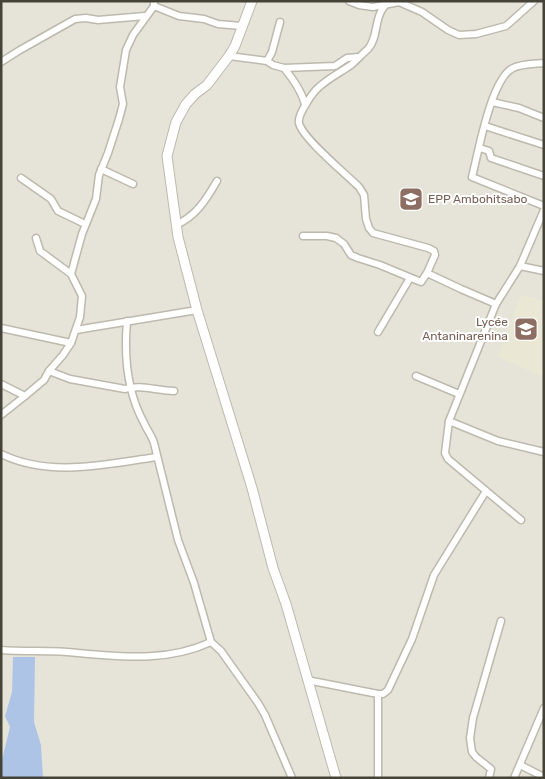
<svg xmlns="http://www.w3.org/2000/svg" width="545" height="779" font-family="Rubik,sans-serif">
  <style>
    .residential { fill: #e6e4d8 }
    .education { fill: #eae8d5 }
    .water { fill: #adc4e7 }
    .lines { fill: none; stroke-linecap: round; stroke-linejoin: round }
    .minor-casing { stroke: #bdbaad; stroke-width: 9 }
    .tertiary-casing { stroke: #bdbaad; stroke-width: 11 }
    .minor { stroke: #fff; stroke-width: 6 }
    .tertiary { stroke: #fff; stroke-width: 9 }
    .labels { text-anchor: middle; stroke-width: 4; stroke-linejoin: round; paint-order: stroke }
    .education-label { font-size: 12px; fill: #785e54; stroke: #fff; text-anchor: start }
  </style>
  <rect width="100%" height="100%" fill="#f2f1e9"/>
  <rect class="residential" x="1" y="1" width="543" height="777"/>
  <path class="education" d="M521 295 544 301V377L498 357Z"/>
  <path class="water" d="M13 657H35L34 722 41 745 43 778H1V764L10 727 5 716 12 692Z"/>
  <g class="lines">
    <g class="minor-casing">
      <g id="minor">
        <path d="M349 1 359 5 373 7 399 2 422 12 448 30 459 35 476 34 506 26 534 1"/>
        <path d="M390 1C372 14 380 36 368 49 362 54 357 60 351 65 341 72 329 78 319 87 313 92 297 115 299 123 302 138 346 174 359 187L364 195 366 219 369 228 373 233 428 248 434 251 435 255 427 273 461 289 496 304"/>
        <path d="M154 6 179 16 204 19 218 24 241 26"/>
        <path d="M229 56 267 61 273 65 284 68 335 66 347 58 359 57"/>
        <path d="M267 61 272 52 280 22"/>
        <path d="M1 62 20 50 75 19 86 18 98 20 145 16"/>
        <path d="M544 63C535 64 521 64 513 68 491 78 478 154 472 177L544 206"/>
        <path d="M284 68C293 79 302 91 305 105"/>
        <path d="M492 102 519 108 544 118"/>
        <path d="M485 126 544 145"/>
        <path d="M480 148 489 151 491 158 544 176"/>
        <path d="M101 169 133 184"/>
        <path d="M21 178 51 199 58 211 85 224"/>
        <path d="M544 210 520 266 496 304 449 421 498 441 544 452"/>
        <path d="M176 225C196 216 206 200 217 181"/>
        <path d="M303 236H327L336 238 344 244 351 255 358 258 380 265 421 282 427 273"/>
        <path d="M520 266 544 271"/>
        <path d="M71 274 82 234 96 199 99 175 108 153 119 119 123 104 120 87 126 50 133 35 154 6V1"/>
        <path d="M127 321C124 355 127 392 144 423 147 430 152 436 154 443L178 540 194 583 211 642"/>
        <path d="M1 328 71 343"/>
        <path d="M76 330 197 310"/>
        <path d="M378 332 410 278"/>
        <path d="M49 371 70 379 125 389C141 384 157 391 174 391"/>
        <path d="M416 376 459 394"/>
        <path d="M1 384 25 396 44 380 49 371 63 355 71 343 80 317 82 296 71 274 40 251 36 238"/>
        <path d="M1 415 25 396"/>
        <path d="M449 421 445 453 448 459 521 520"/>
        <path d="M1 454C50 478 105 464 157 457"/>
        <path d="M1 650C27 652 53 650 78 653 125 657 167 662 211 642L221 651 258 703 265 715 292 778"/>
        <path d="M307 680 378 694H383L388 690 412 639 434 575 486 491"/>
        <path d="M520 765 544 777"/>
        <path d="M378 778V694"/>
        <path d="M489 778 491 769 476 757 472 752 470 738 473 718 501 621"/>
        <path d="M514 778 544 708"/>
      </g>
    </g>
    <g class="tertiary-casing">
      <path id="tertiary" d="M252 1 235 46 229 56 207 85 195 94 186 104 176 122 167 156 178 237 197 310 252 488 273 568 286 604 336 778"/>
    </g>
    <use href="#minor" class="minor"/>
    <use href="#tertiary" class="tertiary"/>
  </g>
  <defs>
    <g id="school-square" transform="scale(1.25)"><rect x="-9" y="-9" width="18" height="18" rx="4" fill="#8d6e63" stroke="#fff"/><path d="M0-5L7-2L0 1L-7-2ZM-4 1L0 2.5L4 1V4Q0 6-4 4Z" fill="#fff"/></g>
  </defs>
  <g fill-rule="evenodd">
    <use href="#school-square" x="411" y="199"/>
    <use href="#school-square" x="526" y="329"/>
  </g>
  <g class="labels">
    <g class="education-label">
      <text x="428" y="203">EPP Ambohitsabo</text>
      <text x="508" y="326" text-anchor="end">Lycée<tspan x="508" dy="14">Antaninarenina</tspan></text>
    </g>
  </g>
  <rect width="545" height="779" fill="none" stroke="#454338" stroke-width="5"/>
</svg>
